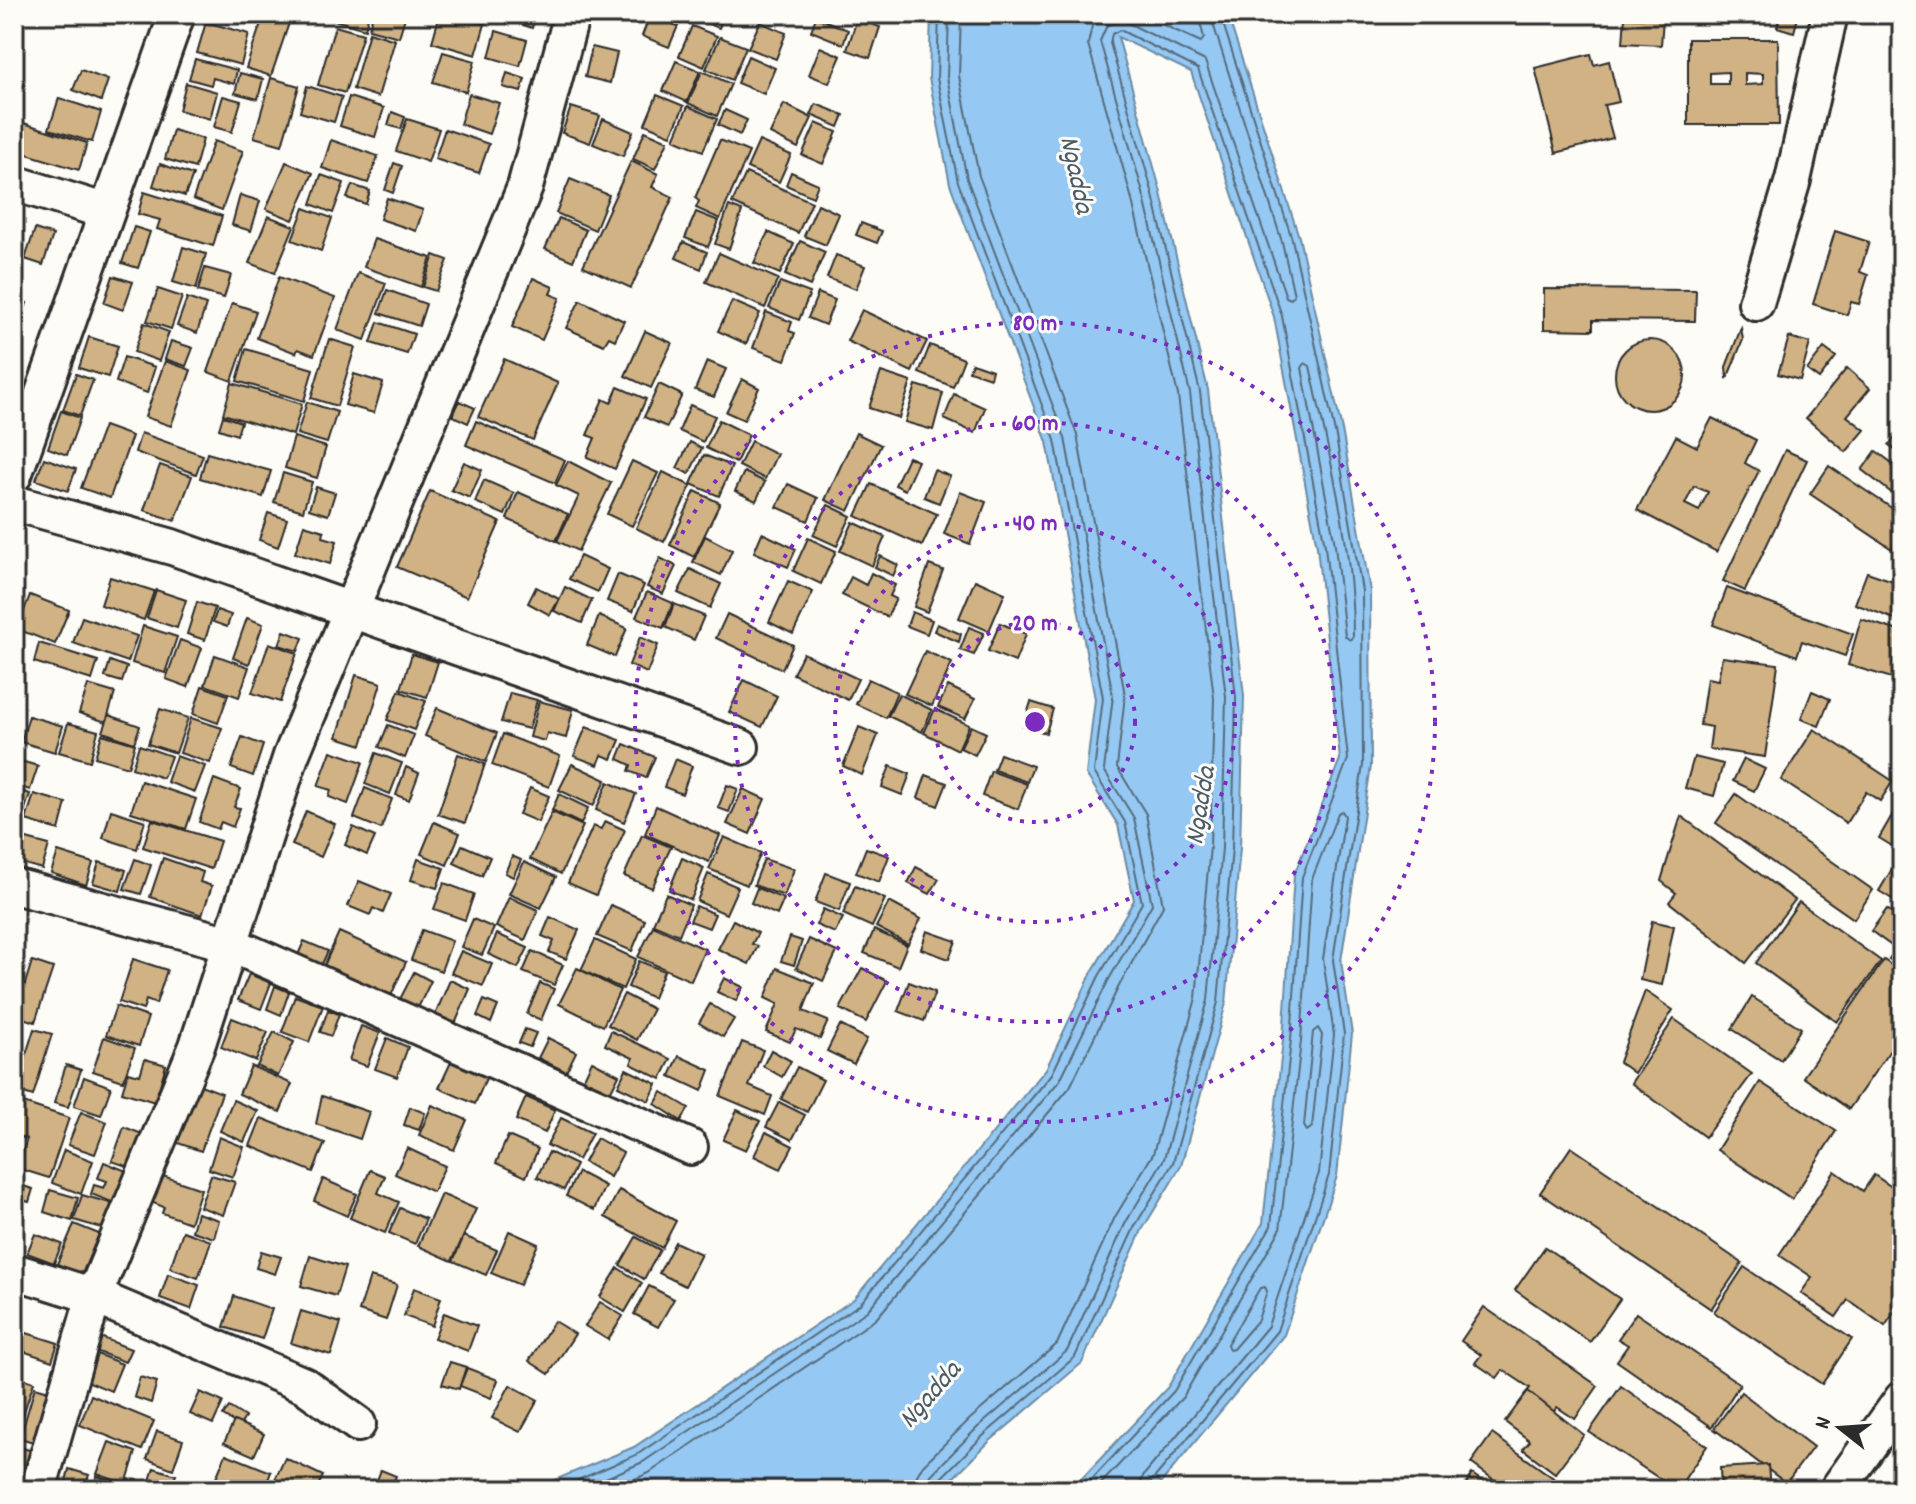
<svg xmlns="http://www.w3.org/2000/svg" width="1916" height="1504" font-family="Dekko,sans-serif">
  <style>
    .water { fill: #95c9f3; stroke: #6b8aa3; stroke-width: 2 }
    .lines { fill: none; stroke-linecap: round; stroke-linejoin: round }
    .shore { stroke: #556a7b; stroke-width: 2 }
    .building { fill: #d0b284; stroke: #2b2b2b; stroke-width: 2; fill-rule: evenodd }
    .minor-casing { stroke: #2b2b2b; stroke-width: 40 }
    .minor { stroke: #fdfcf7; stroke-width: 34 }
    .ring { fill: none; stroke: #7b2cbf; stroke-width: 4; stroke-dasharray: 4 8 }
    .labels { text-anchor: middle; stroke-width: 6; stroke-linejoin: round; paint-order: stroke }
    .water-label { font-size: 28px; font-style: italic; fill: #4b5a67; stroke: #fdfcf7 }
    .centre { fill: #7b2cbf; stroke: #fdfcf7; stroke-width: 4 }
    .ring-label { font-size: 24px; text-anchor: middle; font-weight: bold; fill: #7b2cbf; stroke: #fdfcf7; stroke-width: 6; stroke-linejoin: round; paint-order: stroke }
  </style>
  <rect width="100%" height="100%" fill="#fdfcf7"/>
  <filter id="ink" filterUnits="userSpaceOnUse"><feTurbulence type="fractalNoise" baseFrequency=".0125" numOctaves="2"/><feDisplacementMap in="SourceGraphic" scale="16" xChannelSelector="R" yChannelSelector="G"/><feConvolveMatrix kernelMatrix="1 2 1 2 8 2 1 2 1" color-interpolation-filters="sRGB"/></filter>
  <g filter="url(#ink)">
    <path class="water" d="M931 14H1225L1229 19 1299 237 1343 435 1370 591 1371 766 1341 961 1352 1034 1337 1176 1284 1335 1155 1490H1071L1168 1387 1263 1223 1283 1040 1294 875 1340 759 1317 547 1274 317 1191 72 1118 37 1160 189 1208 390 1244 696 1240 848 1226 1003 1181 1166 1142 1230 1082 1363 990 1441 941 1490H544L552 1481 634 1447 854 1299 1046 1069 1092 972 1134 900 1118 825 1086 774 1095 699 1047 442 950 184 929 78Z"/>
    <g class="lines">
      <g class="shore">
        <path d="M1139 14 1201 42 1204 38 1198 14"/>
        <path d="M1305 363 1310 366C1329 454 1353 546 1353 636L1350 640 1345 636 1335 545 1302 368Z"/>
        <path d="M1318 1028 1322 1035 1312 1127 1307 1131 1304 1126 1313 1032Z"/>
        <path d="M1265 1287 1267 1291 1258 1320 1233 1349 1229 1350 1227 1344 1260 1288Z"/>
        <path d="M555 1490 638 1454 860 1304 1052 1074 1099 976 1142 903 1125 822 1094 772 1103 698 1055 440 958 182 937 78 939 14"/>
        <path d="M578 1490 643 1462 867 1311 1060 1080 1108 981 1152 904 1134 818 1104 770 1113 696 1065 438 967 179 947 77 949 14"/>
        <path d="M609 1490 649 1473 876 1319 1070 1087 1119 986 1163 906 1146 814 1117 767 1125 695 1077 435 979 176 959 76 961 14"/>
        <path d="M914 1490 916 1477 923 1465 970 1419 1057 1344 1115 1217 1153 1154 1196 998 1210 847 1214 698 1178 395 1131 196 1088 44 1092 26 1102 14"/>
        <path d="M926 1490 931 1475 977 1428 1067 1351 1126 1222 1164 1159 1208 1000 1222 848 1226 697 1190 393 1143 193 1100 41 1107 25 1124 21 1205 61 1286 297 1291 299 1294 295 1282 242 1210 14"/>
        <path d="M936 1490 938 1481 984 1435 1075 1357 1135 1226 1173 1163 1218 1002 1232 848 1236 697 1200 392 1152 191 1110 43 1112 34 1120 30 1198 69 1282 316 1325 546 1348 759 1302 877 1291 1040 1271 1226 1174 1391 1082 1490"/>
        <path d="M1095 1490 1183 1397 1280 1230 1301 1041 1312 879 1338 813 1342 811 1345 816 1323 959 1334 1035 1319 1173 1268 1326 1143 1476 1139 1490"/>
        <path d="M1149 1490 1151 1482 1277 1331 1329 1175 1344 1034 1333 960 1363 765 1362 591 1336 437 1292 239 1220 14"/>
      </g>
    </g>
    <g class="building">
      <path d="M264 14 291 17 271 76 246 68Z"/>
      <path d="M335 14H369L365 29 334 20Z"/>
      <path d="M373 14H406L399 37 369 29Z"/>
      <path d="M440 14 485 24 476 55 432 42Z"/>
      <path d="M504 14H536L532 28 503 18Z"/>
      <path d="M692 14H725L719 28 691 17Z"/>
      <path d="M1780 14H1799L1794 32 1777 27Z"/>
      <path d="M650 15 678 26 669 47 642 36Z"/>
      <path d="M816 17 848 30 843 44 811 31Z"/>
      <path d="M1625 17 1663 19 1661 45 1623 43Z"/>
      <path d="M857 19 880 27 870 58 847 50Z"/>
      <path d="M206 22 249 34 241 65 197 53Z"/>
      <path d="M760 22 786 33 776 59 748 48Z"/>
      <path d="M335 26 363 34 345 93 318 85Z"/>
      <path d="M692 26 717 36 704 67 679 56Z"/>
      <path d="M496 31 527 40 520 66 489 57Z"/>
      <path d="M369 32 395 40 378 97 353 89Z"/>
      <path d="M720 37 746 47 732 80 706 69Z"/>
      <path d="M1688 39H1778L1779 125H1688ZM1728 72V84H1710V73ZM1745 73 1763 74V84L1745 85Z"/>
      <path d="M592 47 617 53 610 83 585 77Z"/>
      <path d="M820 47 841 56 829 83 809 75Z"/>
      <path d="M443 52 475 61 466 92 433 82Z"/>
      <path d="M1591 54 1594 65 1609 61 1619 102 1604 105 1613 138 1556 153 1535 68Z"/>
      <path d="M748 56 775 68 764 94 737 83Z"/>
      <path d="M195 59 237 70 234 84 213 78 211 85 189 79Z"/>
      <path d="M676 61 700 71 687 102 663 91Z"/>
      <path d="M81 70 108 80 101 101 73 90Z"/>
      <path d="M702 71 731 84 717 116 688 103Z"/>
      <path d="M240 73 263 79 258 99 235 93Z"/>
      <path d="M507 73 525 79 521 92 503 87Z"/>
      <path d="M271 78 299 86 282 145 254 137Z"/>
      <path d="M186 83 217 92 210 119 179 110Z"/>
      <path d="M307 86 342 97 334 122 300 112Z"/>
      <path d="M469 94 499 103 489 134 460 124Z"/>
      <path d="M657 95 684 106 671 135 645 124Z"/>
      <path d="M223 96 241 101 232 132 214 127Z"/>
      <path d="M349 97 384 108 375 137 340 126Z"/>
      <path d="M59 98 101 112 92 142 49 129Z"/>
      <path d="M784 104 812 118 798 148 770 134Z"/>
      <path d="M816 104 844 115 839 127 811 115Z"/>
      <path d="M688 106 717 119 703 151 674 139Z"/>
      <path d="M571 107 600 116 590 143 562 133Z"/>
      <path d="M725 110 747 120 740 135 718 125Z"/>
      <path d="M392 112 405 117 401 129 388 125Z"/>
      <path d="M407 119 439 129 428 162 396 151Z"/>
      <path d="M603 119 633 132 623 156 593 144Z"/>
      <path d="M14 120 87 143 79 170 14 150Z"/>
      <path d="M816 123 837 132 823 164 802 155Z"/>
      <path d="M445 129 489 144 479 173 435 159Z"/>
      <path d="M173 130 203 139 195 168 165 159Z"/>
      <path d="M645 131 668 141 655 169 633 159Z"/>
      <path d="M331 140 378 156 368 183 322 168Z"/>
      <path d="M720 140 749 152 720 219 696 208 699 201 695 198Z"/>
      <path d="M214 141 243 151 222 210 193 199Z"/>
      <path d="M759 141 791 155 779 182 747 168Z"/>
      <path d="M631 161 658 174 652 187 673 197 631 288 583 266Z"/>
      <path d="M286 162 313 173 293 220 266 209Z"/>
      <path d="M394 163 402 166 393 193 385 190Z"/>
      <path d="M160 164 193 175 185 196 153 186Z"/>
      <path d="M791 172 818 184 813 197 786 185Z"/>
      <path d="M746 173 812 202 798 233 732 203Z"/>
      <path d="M321 175 344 183 333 213 311 204Z"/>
      <path d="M570 179 609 195 595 230 556 213Z"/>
      <path d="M352 185 370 191 366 204 347 198Z"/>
      <path d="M144 192 222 216 213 246 157 229 160 220 138 214Z"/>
      <path d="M240 195 260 201 251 231 232 225Z"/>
      <path d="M387 198 423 210 416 231 380 219Z"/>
      <path d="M818 204 839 214 826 245 804 236Z"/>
      <path d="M729 206 742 211 729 249 715 244Z"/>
      <path d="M304 208 332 218 321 251 292 240Z"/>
      <path d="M696 212 719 221 708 247 685 238Z"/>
      <path d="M268 216 294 226 275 273 249 263Z"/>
      <path d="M559 218 586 230 573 261 545 249Z"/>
      <path d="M861 223 882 231 877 243 856 235Z"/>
      <path d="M134 227 150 232 138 268 122 263Z"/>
      <path d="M35 229 53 235 43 265 25 259Z"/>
      <path d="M1835 231 1869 242 1860 272 1868 275 1859 304 1851 302 1847 315 1813 304Z"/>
      <path d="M768 232 794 244 780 274 754 263Z"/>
      <path d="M374 239 431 258 421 287 364 267Z"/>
      <path d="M800 241 825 252 810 286 785 275Z"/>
      <path d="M683 242 707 252 701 269 676 258Z"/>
      <path d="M183 247 206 254 196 289 173 282Z"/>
      <path d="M719 253 778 279 765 308 706 282Z"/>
      <path d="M434 255 448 260 436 291 423 287Z"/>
      <path d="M836 255 865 266 856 289 827 278Z"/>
      <path d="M205 268 231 275 224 298 198 291Z"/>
      <path d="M358 273 386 283 365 340 337 330Z"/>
      <path d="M113 276 133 282 123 310 104 303Z"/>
      <path d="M279 277 335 298 314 355 298 349 296 353 257 338Z"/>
      <path d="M533 278 553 287 550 294 560 298 542 340 512 327Z"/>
      <path d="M780 282 810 293 799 320 769 308Z"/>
      <path d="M158 289 182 297 171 329 147 321Z"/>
      <path d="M1544 289 1696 290 1695 321 1593 320V330L1544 329Z"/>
      <path d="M387 290 426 304 419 326 379 313Z"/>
      <path d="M818 293 835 300 825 325 808 318Z"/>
      <path d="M187 298 206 305 197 333 177 326Z"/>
      <path d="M17 300 27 303 21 320 14 318Z"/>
      <path d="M580 300 624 321 615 340 609 337 604 345 566 328Z"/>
      <path d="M732 301 760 313 746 344 718 331Z"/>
      <path d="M232 303 256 311 232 381 208 372Z"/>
      <path d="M862 310 927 341 912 372 847 341Z"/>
      <path d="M766 312 792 322 789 331 795 333 785 360 753 348Z"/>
      <path d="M378 322 414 334 407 354 371 343Z"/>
      <path d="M144 323 169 332 159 361 134 352Z"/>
      <path d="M1741 328 1743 340 1727 379 1726 367Z"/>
      <path d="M645 331 672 343 651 388 625 376Z"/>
      <path d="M89 337 118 346 108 377 79 368Z"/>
      <path d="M1789 337 1810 343 1800 380 1778 374Z"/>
      <path d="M329 339 355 347 337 406 311 398Z"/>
      <circle cx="1650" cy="375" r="35"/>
      <path d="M171 341 193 348 186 366 165 359Z"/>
      <path d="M930 345 964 359 953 387 919 373Z"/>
      <path d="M1824 348 1836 357 1819 379 1807 370Z"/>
      <path d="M246 349 313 369 304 401 237 381Z"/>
      <path d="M124 357 155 367 147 393 116 382Z"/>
      <path d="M504 359 558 383 533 440 478 417Z"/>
      <path d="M165 361 191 370 171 426 145 417Z"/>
      <path d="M707 361 726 369 714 397 695 390Z"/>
      <path d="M972 363 992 370 990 378 969 371Z"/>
      <path d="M1847 368 1870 388 1847 416 1865 430 1846 452 1806 418Z"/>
      <path d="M881 372 911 382 899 418 869 408Z"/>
      <path d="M76 374 93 380 80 416 63 410Z"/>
      <path d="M354 374 383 383 374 413 345 405Z"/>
      <path d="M742 379 759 388 744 420 726 412Z"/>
      <path d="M232 383 302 404 293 435 223 414Z"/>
      <path d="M659 384 682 395 667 427 644 417Z"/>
      <path d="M916 385 943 393 933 430 905 422Z"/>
      <path d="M618 387 646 399 615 469 587 457 595 438 587 435 603 399 611 403Z"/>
      <path d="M954 394 985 408 975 433 944 419Z"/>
      <path d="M459 401 475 408 468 423 453 416Z"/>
      <path d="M307 402 337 412 327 443 297 434Z"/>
      <path d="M690 405 715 416 703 442 679 431Z"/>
      <path d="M61 411 80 418 67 455 48 448Z"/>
      <path d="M223 416 241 422 237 435 219 429Z"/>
      <path d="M1712 418 1756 440 1745 463 1759 471 1717 552 1637 510 1676 436 1697 447ZM1694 486 1708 492 1699 511 1685 504Z"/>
      <path d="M719 420 749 435 736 463 706 448Z"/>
      <path d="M476 421 565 460 555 483 466 445Z"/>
      <path d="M104 426 132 436 110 498 81 488Z"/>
      <path d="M1902 428V454L1889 445Z"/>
      <path d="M141 433 203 455 196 474 135 452Z"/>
      <path d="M856 433 881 445 849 511 825 500Z"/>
      <path d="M294 437 326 447 317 478 285 468Z"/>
      <path d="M751 441 777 454 765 479 739 466Z"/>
      <path d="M690 442 702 448 689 474 677 468Z"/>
      <path d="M1785 450 1807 460 1745 591 1723 581Z"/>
      <path d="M1876 451 1895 465 1902 460V501L1862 470Z"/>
      <path d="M207 453 271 471 263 497 200 478Z"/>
      <path d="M704 455 732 466 719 496 691 484Z"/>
      <path d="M908 457 918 461 905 490 895 485Z"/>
      <path d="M44 458 76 469 68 491 36 480Z"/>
      <path d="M568 461 611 483 578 551 557 541 579 496 556 485Z"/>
      <path d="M632 461 658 473 632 526 607 514Z"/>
      <path d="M464 462 482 470 470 498 451 490Z"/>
      <path d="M160 465 192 476 175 521 144 510Z"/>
      <path d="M1829 466 1902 515V534L1892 549 1810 494Z"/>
      <path d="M934 470 950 476 939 503 924 497Z"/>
      <path d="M663 472 691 486 664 542 636 528Z"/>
      <path d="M744 472 765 482 756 501 735 491Z"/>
      <path d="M283 473 312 482 303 511 274 502Z"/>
      <path d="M484 480 514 493 505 515 475 502Z"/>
      <path d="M788 484 818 498 808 521 777 507Z"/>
      <path d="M871 484 937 514 922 546 856 516Z"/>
      <path d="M316 487 335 493 328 515 309 509Z"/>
      <path d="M430 491 500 522 467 597 397 567Z"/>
      <path d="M695 491 720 503 694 557 670 545Z"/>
      <path d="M518 492 568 514 556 541 507 519Z"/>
      <path d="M960 492 986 502 970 544 944 534Z"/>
      <path d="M828 505 851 516 837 546 813 535Z"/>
      <path d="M268 513 287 519 278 547 259 540Z"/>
      <path d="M853 522 885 537 872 566 840 551Z"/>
      <path d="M304 525 324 531 323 537 337 541 330 564 295 553Z"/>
      <path d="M762 533 796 549 788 567 754 552Z"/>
      <path d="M705 536 732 550 721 575 693 562Z"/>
      <path d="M808 538 836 551 821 584 793 571Z"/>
      <path d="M580 556 608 569 598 592 569 579Z"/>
      <path d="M880 556 898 565 893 576 875 567Z"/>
      <path d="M660 558 676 566 663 594 647 587Z"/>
      <path d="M929 565 943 570 927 612 914 607Z"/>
      <path d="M690 569 721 584 710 608 678 593Z"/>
      <path d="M1867 572 1902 584V622L1855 604Z"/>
      <path d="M871 573 895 585 890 596 896 599 887 617 842 595 851 577 866 585Z"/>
      <path d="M618 574 644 585 633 611 607 601Z"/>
      <path d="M110 577 154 591 144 620 101 605Z"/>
      <path d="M975 580 1005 593 989 631 959 618Z"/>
      <path d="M788 581 813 592 793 634 769 622Z"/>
      <path d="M536 587 559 599 550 615 528 603Z"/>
      <path d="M565 587 592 600 582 623 554 611Z"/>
      <path d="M1727 588 1853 634 1845 656 1802 641 1797 656 1713 625Z"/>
      <path d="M156 590 186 600 177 628 147 618Z"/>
      <path d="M647 592 673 603 663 628 636 617Z"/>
      <path d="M30 595 69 610 55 644 17 629Z"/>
      <path d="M197 602 215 608 205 640 187 634Z"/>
      <path d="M674 604 704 616 694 640 665 627Z"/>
      <path d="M217 610 231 615 227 627 213 622Z"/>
      <path d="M912 612 932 620 927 634 907 626Z"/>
      <path d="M727 614 793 645 782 669 716 638Z"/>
      <path d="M599 616 627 628 615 657 587 645Z"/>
      <path d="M82 617 137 636 128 662 73 643Z"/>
      <path d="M247 618 263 624 249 664 233 658Z"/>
      <path d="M1861 619 1902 632V681L1848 665Z"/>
      <path d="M1000 623 1026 634 1015 662 988 651Z"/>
      <path d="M937 624 961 634 959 642 934 631Z"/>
      <path d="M143 626 177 637 165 673 132 663Z"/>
      <path d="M969 627 984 633 974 655 960 650Z"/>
      <path d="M284 631 303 638 298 651 279 645Z"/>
      <path d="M640 637 658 645 647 673 629 665Z"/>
      <path d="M180 640 202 648 188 687 166 679Z"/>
      <path d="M39 643 98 661 92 680 34 662Z"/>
      <path d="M269 643 297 653 280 702 252 693Z"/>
      <path d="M925 651 952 663 932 706 905 694Z"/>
      <path d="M803 653 858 679 848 700 793 674Z"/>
      <path d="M412 654 438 662 427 697 401 689Z"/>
      <path d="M215 655 249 667 239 697 205 685Z"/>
      <path d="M1722 657 1778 664 1765 757 1709 749 1712 727 1700 725 1707 678 1718 680Z"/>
      <path d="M110 661 127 667 122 682 105 677Z"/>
      <path d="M356 675 381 683 362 745 337 737Z"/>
      <path d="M868 679 897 692 886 718 856 704Z"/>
      <path d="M744 680 777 696 762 727 729 712Z"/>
      <path d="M88 685 115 693 106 722 79 713Z"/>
      <path d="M202 686 228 695 218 723 193 714Z"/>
      <path d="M948 686 975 699 965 719 938 707Z"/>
      <path d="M399 691 426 701 414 730 387 720Z"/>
      <path d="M1812 691 1830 699 1819 726 1801 719Z"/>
      <path d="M510 693 537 700 529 729 501 722Z"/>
      <path d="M899 694 932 710 922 732 888 716Z"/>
      <path d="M539 701 573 710 566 738 547 733 545 741 530 737Z"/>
      <path d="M1031 702 1053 709 1046 733 1023 726Z"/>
      <path d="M437 708 497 733 486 762 425 736Z"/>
      <path d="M160 709 188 718 176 753 148 744Z"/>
      <path d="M935 709 969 725 958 750 924 733Z"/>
      <path d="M109 715 140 726 134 743 103 732Z"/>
      <path d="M29 716 63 726 55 752 21 742Z"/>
      <path d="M191 718 222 728 210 763 180 753Z"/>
      <path d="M68 723 98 731 90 761 59 752Z"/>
      <path d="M388 725 414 735 405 758 379 747Z"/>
      <path d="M971 726 986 733 975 755 960 748Z"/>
      <path d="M586 727 620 740 612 759 602 755 598 765 574 756Z"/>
      <path d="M859 727 878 735 862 775 843 766Z"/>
      <path d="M1814 729 1893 781 1880 801 1866 792 1846 823 1781 780Z"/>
      <path d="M102 734 135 744 128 767 95 757Z"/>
      <path d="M503 734 560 756 549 787 492 765Z"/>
      <path d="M242 737 263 745 253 776 231 768Z"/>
      <path d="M624 744 655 757 646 778 629 771 631 765 618 759Z"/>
      <path d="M139 745 171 756 163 778 132 768Z"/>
      <path d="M331 751 363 762 348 804 329 797 331 790 318 786Z"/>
      <path d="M376 753 402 763 390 794 365 784Z"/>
      <path d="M458 754 485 764 465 823 438 814Z"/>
      <path d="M1000 754 1033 766 1027 782 994 770Z"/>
      <path d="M176 756 205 766 195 792 167 782Z"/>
      <path d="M1694 757 1723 764 1714 796 1685 788Z"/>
      <path d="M675 759 692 766 682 794 664 787Z"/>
      <path d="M1744 759 1765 769 1754 791 1733 781Z"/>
      <path d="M17 760 38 766 30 790 14 785Z"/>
      <path d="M572 764 606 780 593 806 559 790Z"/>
      <path d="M890 766 910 774 902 795 882 787Z"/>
      <path d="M406 767 419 773 409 800 396 795Z"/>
      <path d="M991 771 1027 784 1018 809 982 796Z"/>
      <path d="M926 775 947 783 938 806 918 798Z"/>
      <path d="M214 779 241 789 234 807 240 808 233 827 221 822 218 829 199 822Z"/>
      <path d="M141 781 196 799 186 829 131 812Z"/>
      <path d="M608 782 636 794 624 822 596 810Z"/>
      <path d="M727 785 738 789 729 812 718 808Z"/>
      <path d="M365 788 392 799 381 829 354 818Z"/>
      <path d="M530 788 549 796 538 822 519 814Z"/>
      <path d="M14 789 30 794 21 821 14 819Z"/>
      <path d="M743 789 765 799 750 834 727 824Z"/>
      <path d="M34 794 66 803 59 830 26 820Z"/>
      <path d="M559 794 588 808 581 824 552 810Z"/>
      <path d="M1736 794 1873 890 1854 919 1716 823Z"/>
      <path d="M1902 798V852L1879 838Z"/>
      <path d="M656 806 720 835 709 862 645 834Z"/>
      <path d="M111 810 145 821 137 849 103 838Z"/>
      <path d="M306 811 335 824 321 857 292 845Z"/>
      <path d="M552 812 583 826 561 874 530 859Z"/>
      <path d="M1681 816 1795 900 1746 963 1669 902 1676 893 1661 881Z"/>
      <path d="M152 820 220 841 211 869 143 847Z"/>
      <path d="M605 821 625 830 596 895 568 883 593 826 601 829Z"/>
      <path d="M434 822 460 833 447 865 421 854Z"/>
      <path d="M353 827 375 837 367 855 345 845Z"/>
      <path d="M642 835 671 847 652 888 624 876Z"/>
      <path d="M19 837 49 845 42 869 14 861Z"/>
      <path d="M724 837 761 853 747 885 709 869Z"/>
      <path d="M462 845 490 857 482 876 454 863Z"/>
      <path d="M866 848 889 856 879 882 856 873Z"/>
      <path d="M58 852 93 863 86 885 51 873Z"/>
      <path d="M512 856 521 860 513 877 505 873Z"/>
      <path d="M163 858 203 872 200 882 212 886 202 915 150 897Z"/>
      <path d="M682 858 704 868 691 900 669 890Z"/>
      <path d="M135 859 151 865 141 894 124 889Z"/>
      <path d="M418 859 444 868 437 888 411 880Z"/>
      <path d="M764 859 794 869 784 896 754 885Z"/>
      <path d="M99 862 126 870 120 891 93 883Z"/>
      <path d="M524 862 556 877 541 908 509 894Z"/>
      <path d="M1895 864 1902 868V905L1879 891Z"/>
      <path d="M916 867 939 879 930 894 908 883Z"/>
      <path d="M826 873 850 882 839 911 815 902Z"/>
      <path d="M708 874 738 887 726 914 697 901Z"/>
      <path d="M359 881 391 894 383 913 373 908 370 915 348 906Z"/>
      <path d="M444 883 474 894 465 920 434 909Z"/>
      <path d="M855 886 885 899 872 927 843 914Z"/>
      <path d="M757 888 784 899 777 915 751 903Z"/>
      <path d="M666 894 691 905 679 935 653 924Z"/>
      <path d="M509 897 538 910 525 940 496 927Z"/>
      <path d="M889 902 921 919 908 944 876 927Z"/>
      <path d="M1799 902 1881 961 1837 1022 1756 963Z"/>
      <path d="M611 905 645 920 632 951 597 936Z"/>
      <path d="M696 906 715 914 709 928 690 921Z"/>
      <path d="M823 909 843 918 835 933 816 925Z"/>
      <path d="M1887 909 1902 920V935L1893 947 1871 931Z"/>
      <path d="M550 917 579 930 566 959 549 952 554 941 542 936Z"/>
      <path d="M473 919 494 928 482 955 461 947Z"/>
      <path d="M733 920 758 933 752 944 758 946 749 964 718 949Z"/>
      <path d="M1652 921 1674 926 1662 985 1640 980Z"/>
      <path d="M653 926 705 949 691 981 638 957Z"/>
      <path d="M422 930 452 941 441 971 411 960Z"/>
      <path d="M874 930 907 945 898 967 864 953Z"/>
      <path d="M927 931 956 941 949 959 921 949Z"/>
      <path d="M339 932 406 962 390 998 323 968Z"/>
      <path d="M497 934 528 948 518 968 488 954Z"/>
      <path d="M790 937 802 941 794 965 781 961Z"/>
      <path d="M809 939 837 952 823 981 796 968Z"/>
      <path d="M1902 939V968L1889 959Z"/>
      <path d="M595 940 636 959 623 989 581 970Z"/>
      <path d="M304 941 328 951 321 966 298 955Z"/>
      <path d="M461 951 492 964 483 986 451 973Z"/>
      <path d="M532 951 563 965 554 985 523 972Z"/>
      <path d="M133 959 167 970 156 1004 146 1000 143 1010 119 1002Z"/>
      <path d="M1884 960 1902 973V1033L1849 1109 1803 1077Z"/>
      <path d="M32 961 53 968 35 1022 14 1015V980L25 984Z"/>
      <path d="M639 961 664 971 653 998 628 987Z"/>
      <path d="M577 968 620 990 603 1026 559 1004Z"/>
      <path d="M777 968 814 983 803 1011 828 1021 820 1039 796 1029 790 1042 766 1032 778 1004 765 998Z"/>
      <path d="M862 968 887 981 866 1022 840 1009Z"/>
      <path d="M414 972 431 981 417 1010 399 1001Z"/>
      <path d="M249 974 271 983 261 1009 238 1000Z"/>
      <path d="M724 978 743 987 736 1001 717 992Z"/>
      <path d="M450 980 470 989 455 1024 435 1015Z"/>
      <path d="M909 982 935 992 924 1021 898 1011Z"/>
      <path d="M540 983 554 989 541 1020 527 1014Z"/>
      <path d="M275 986 289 992 281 1015 267 1009Z"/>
      <path d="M1645 991 1673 1010 1634 1073 1619 1062Z"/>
      <path d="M624 994 653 1009 637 1040 608 1025Z"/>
      <path d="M295 996 323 1006 309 1042 282 1032Z"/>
      <path d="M1752 997 1801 1028 1781 1060 1732 1029Z"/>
      <path d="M484 1000 498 1006 491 1023 477 1016Z"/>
      <path d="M710 1004 734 1019 723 1037 699 1023Z"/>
      <path d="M116 1006 148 1017 139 1046 106 1035Z"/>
      <path d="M328 1010 339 1014 331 1036 320 1032Z"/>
      <path d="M232 1018 268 1032 256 1061 221 1047Z"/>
      <path d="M1674 1019 1752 1074 1705 1137 1631 1083Z"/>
      <path d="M840 1025 867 1039 854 1064 827 1051Z"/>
      <path d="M361 1026 380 1033 367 1066 349 1060Z"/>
      <path d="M34 1029 52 1034 33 1096 15 1090Z"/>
      <path d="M525 1029 536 1033 530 1047 519 1043Z"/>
      <path d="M611 1031 671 1059 661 1079 631 1064 633 1058 605 1045Z"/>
      <path d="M274 1032 294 1042 278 1076 257 1066Z"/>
      <path d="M104 1037 135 1048 123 1081 93 1071Z"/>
      <path d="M387 1038 408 1047 397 1077 375 1069Z"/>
      <path d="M548 1038 576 1052 566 1072 538 1058Z"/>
      <path d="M742 1042 763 1050 749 1086 772 1096 765 1115 720 1096Z"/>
      <path d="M771 1050 791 1061 782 1077 763 1066Z"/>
      <path d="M679 1056 710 1070 702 1091 670 1076Z"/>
      <path d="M145 1059 166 1065 155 1102 122 1092 128 1072 140 1075Z"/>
      <path d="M469 1059 490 1069 475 1104 439 1088 451 1062 465 1068Z"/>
      <path d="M592 1061 619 1075 610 1093 583 1080Z"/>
      <path d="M66 1065 81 1070 68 1107 54 1103Z"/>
      <path d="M251 1066 292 1084 280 1112 239 1094Z"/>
      <path d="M797 1067 823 1080 807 1112 781 1099Z"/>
      <path d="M626 1069 657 1084 649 1101 618 1086Z"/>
      <path d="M84 1077 111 1087 101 1115 74 1106Z"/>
      <path d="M190 1081 222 1093 201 1151 169 1140Z"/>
      <path d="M1760 1082 1836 1131 1792 1199 1717 1150Z"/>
      <path d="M662 1092 689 1108 681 1121 655 1104Z"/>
      <path d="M322 1096 369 1112 360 1139 316 1124Z"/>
      <path d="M526 1097 555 1110 545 1133 516 1120Z"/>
      <path d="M14 1100 69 1118 49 1178 17 1168 27 1139 14 1135Z"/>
      <path d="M233 1100 258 1111 244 1142 220 1131Z"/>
      <path d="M779 1102 805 1115 792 1140 766 1127Z"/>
      <path d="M432 1105 467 1120 454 1150 419 1135Z"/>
      <path d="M410 1107 425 1113 419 1130 404 1125Z"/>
      <path d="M737 1110 760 1121 746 1150 723 1140Z"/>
      <path d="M81 1112 107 1122 95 1154 68 1145Z"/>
      <path d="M261 1118 325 1143 313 1172 250 1146Z"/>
      <path d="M561 1118 592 1133 578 1160 547 1145Z"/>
      <path d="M124 1127 145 1135 132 1168 112 1161Z"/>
      <path d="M766 1132 793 1146 781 1169 754 1156Z"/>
      <path d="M508 1136 538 1149 526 1177 496 1163Z"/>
      <path d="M219 1137 244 1147 233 1177 209 1169Z"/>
      <path d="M597 1138 623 1153 610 1177 584 1162Z"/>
      <path d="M1571 1147 1742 1263 1711 1309 1540 1193Z"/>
      <path d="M407 1148 445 1166 433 1192 395 1174Z"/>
      <path d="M64 1150 93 1161 81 1194 52 1183Z"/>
      <path d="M549 1152 576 1165 564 1190 537 1177Z"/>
      <path d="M104 1162 129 1172 117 1204 91 1194 94 1185 104 1188 107 1181 98 1178Z"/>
      <path d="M370 1170 385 1176 378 1193 399 1202 385 1233 350 1218Z"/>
      <path d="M1835 1171 1863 1191 1874 1175 1902 1194V1301L1885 1326 1848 1300 1836 1317 1801 1293 1812 1277 1779 1255Z"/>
      <path d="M578 1172 605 1186 594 1210 566 1196Z"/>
      <path d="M157 1174 201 1189 190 1223 162 1213 164 1207 148 1201Z"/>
      <path d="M211 1175 235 1182 223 1215 200 1207Z"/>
      <path d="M323 1179 357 1194 347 1216 314 1201Z"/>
      <path d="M16 1184 33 1189 29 1202 14 1198Z"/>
      <path d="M50 1190 78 1198 72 1221 44 1212Z"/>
      <path d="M619 1190 676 1221 662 1248 605 1217Z"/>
      <path d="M441 1194 476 1209 452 1261 418 1246Z"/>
      <path d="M82 1195 117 1205 108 1230 74 1220Z"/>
      <path d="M400 1208 426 1219 415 1244 389 1233Z"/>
      <path d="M197 1213 219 1220 214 1238 192 1231Z"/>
      <path d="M74 1224 99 1234 82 1274 57 1264Z"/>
      <path d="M183 1231 211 1241 198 1278 170 1268Z"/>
      <path d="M509 1231 538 1244 520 1285 491 1273Z"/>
      <path d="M35 1234 62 1244 54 1263 27 1253Z"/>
      <path d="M464 1236 497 1250 486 1275 453 1261Z"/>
      <path d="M636 1237 660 1250 644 1279 620 1265Z"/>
      <path d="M675 1242 701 1254 685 1286 659 1273Z"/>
      <path d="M1545 1247 1620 1299 1590 1342 1515 1290Z"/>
      <path d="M261 1251 281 1257 275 1274 256 1268Z"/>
      <path d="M310 1256 345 1267 336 1296 301 1286Z"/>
      <path d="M1744 1267 1852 1339 1822 1384 1714 1312Z"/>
      <path d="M618 1268 642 1283 625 1312 600 1297Z"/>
      <path d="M168 1274 199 1285 191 1309 160 1298Z"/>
      <path d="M370 1277 397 1285 386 1320 359 1311Z"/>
      <path d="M649 1286 674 1299 658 1327 634 1314Z"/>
      <path d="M414 1288 441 1298 432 1326 404 1316Z"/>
      <path d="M234 1296 272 1309 262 1339 224 1327Z"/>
      <path d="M600 1302 623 1316 608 1340 585 1326Z"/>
      <path d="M1484 1307 1598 1386 1575 1419 1557 1407 1551 1415 1524 1395 1530 1388 1503 1370 1497 1378 1475 1363 1481 1355 1461 1341Z"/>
      <path d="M301 1311 341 1323 331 1355 291 1343Z"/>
      <path d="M444 1313 477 1326 468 1351 434 1338Z"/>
      <path d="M1636 1313 1740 1384 1712 1427 1617 1361 1628 1345 1618 1339Z"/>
      <path d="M554 1321 575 1334 549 1374 529 1361Z"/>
      <path d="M14 1329 58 1343 52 1361 14 1348Z"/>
      <path d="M95 1335 131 1349 125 1362 90 1349Z"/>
      <path d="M87 1350 122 1364 111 1391 77 1377Z"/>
      <path d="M450 1362 466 1367 459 1389 442 1384Z"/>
      <path d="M467 1368 498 1380 491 1398 460 1386Z"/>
      <path d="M14 1375 34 1382 15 1438H14Z"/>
      <path d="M140 1377 157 1382 151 1403 134 1397Z"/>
      <path d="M510 1385 538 1400 520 1432 492 1418Z"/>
      <path d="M1621 1386 1707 1446 1677 1490 1589 1432Z"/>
      <path d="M35 1387 63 1395 47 1446 20 1438Z"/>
      <path d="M1528 1391 1584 1435 1555 1473 1523 1449 1530 1441 1505 1422Z"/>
      <path d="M200 1392 223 1402 213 1424 190 1414Z"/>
      <path d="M1741 1392 1813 1447 1786 1483 1714 1429Z"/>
      <path d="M91 1395 154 1421 142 1450 80 1425Z"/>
      <path d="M229 1407 245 1417 240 1426 223 1416Z"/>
      <path d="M234 1421 264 1434 254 1456 224 1443Z"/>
      <path d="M157 1431 183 1440 173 1469 147 1459Z"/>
      <path d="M1492 1434 1559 1482 1553 1490H1508L1471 1463Z"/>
      <path d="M109 1442 136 1452 126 1484 97 1474Z"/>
      <path d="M14 1445 35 1452 28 1473 14 1469Z"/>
      <path d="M226 1454 271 1472 264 1490H247L216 1478Z"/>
      <path d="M285 1458 323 1476 316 1490H270Z"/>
      <path d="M1768 1465 1770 1490H1721L1720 1468Z"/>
      <path d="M154 1468 176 1475 170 1490H147Z"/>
      <path d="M69 1469 89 1475 84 1490H64Z"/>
      <path d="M381 1470 396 1476 390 1490H373Z"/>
      <path d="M1472 1474 1495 1490H1462Z"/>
      <path d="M97 1476 125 1486 123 1490H92Z"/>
    </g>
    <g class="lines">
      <g class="minor-casing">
        <g id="minor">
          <path d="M14 183 104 211"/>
          <path d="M1756 303 1793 180 1830 14"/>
          <path d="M14 475 177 14"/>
          <path d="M14 503 172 547 741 747"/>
          <path d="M14 886 230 944 690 1147"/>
          <path d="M14 1271 94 1296 304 1385 358 1424"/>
          <path d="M38 1490 94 1296 197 1046 291 756 525 187 572 14"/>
          <path d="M1837 1490 1902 1399"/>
        </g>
      </g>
      <use href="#minor" class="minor"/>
    </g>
  </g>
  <g class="ring">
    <circle cx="1035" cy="722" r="100"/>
    <circle cx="1035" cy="722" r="200"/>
    <circle cx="1035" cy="722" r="300"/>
    <circle cx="1035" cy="722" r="400"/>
  </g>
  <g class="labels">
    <g class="water-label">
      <text transform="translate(1079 174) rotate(78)" y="10">Ngadda</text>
      <text transform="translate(1198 805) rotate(-81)" y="10">Ngadda</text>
      <text transform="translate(928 1393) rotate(-49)" y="10">Ngadda</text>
    </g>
  </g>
  <circle cx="1035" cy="722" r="12" class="centre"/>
  <g class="ring-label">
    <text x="1035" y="330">80 m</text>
    <text x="1035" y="430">60 m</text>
    <text x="1035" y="530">40 m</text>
    <text x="1035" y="630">20 m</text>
  </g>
  <rect width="1916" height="1504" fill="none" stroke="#fdfcf7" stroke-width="48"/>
  <rect x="24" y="24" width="1868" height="1456" fill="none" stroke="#2b2b2b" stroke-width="3" filter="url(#ink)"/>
  <g transform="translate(1840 1428) rotate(287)" stroke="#fdfcf7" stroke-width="6" paint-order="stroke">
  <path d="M0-6L14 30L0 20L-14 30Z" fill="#2b2b2b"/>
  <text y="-12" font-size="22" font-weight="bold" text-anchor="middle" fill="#2b2b2b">N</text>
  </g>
</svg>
